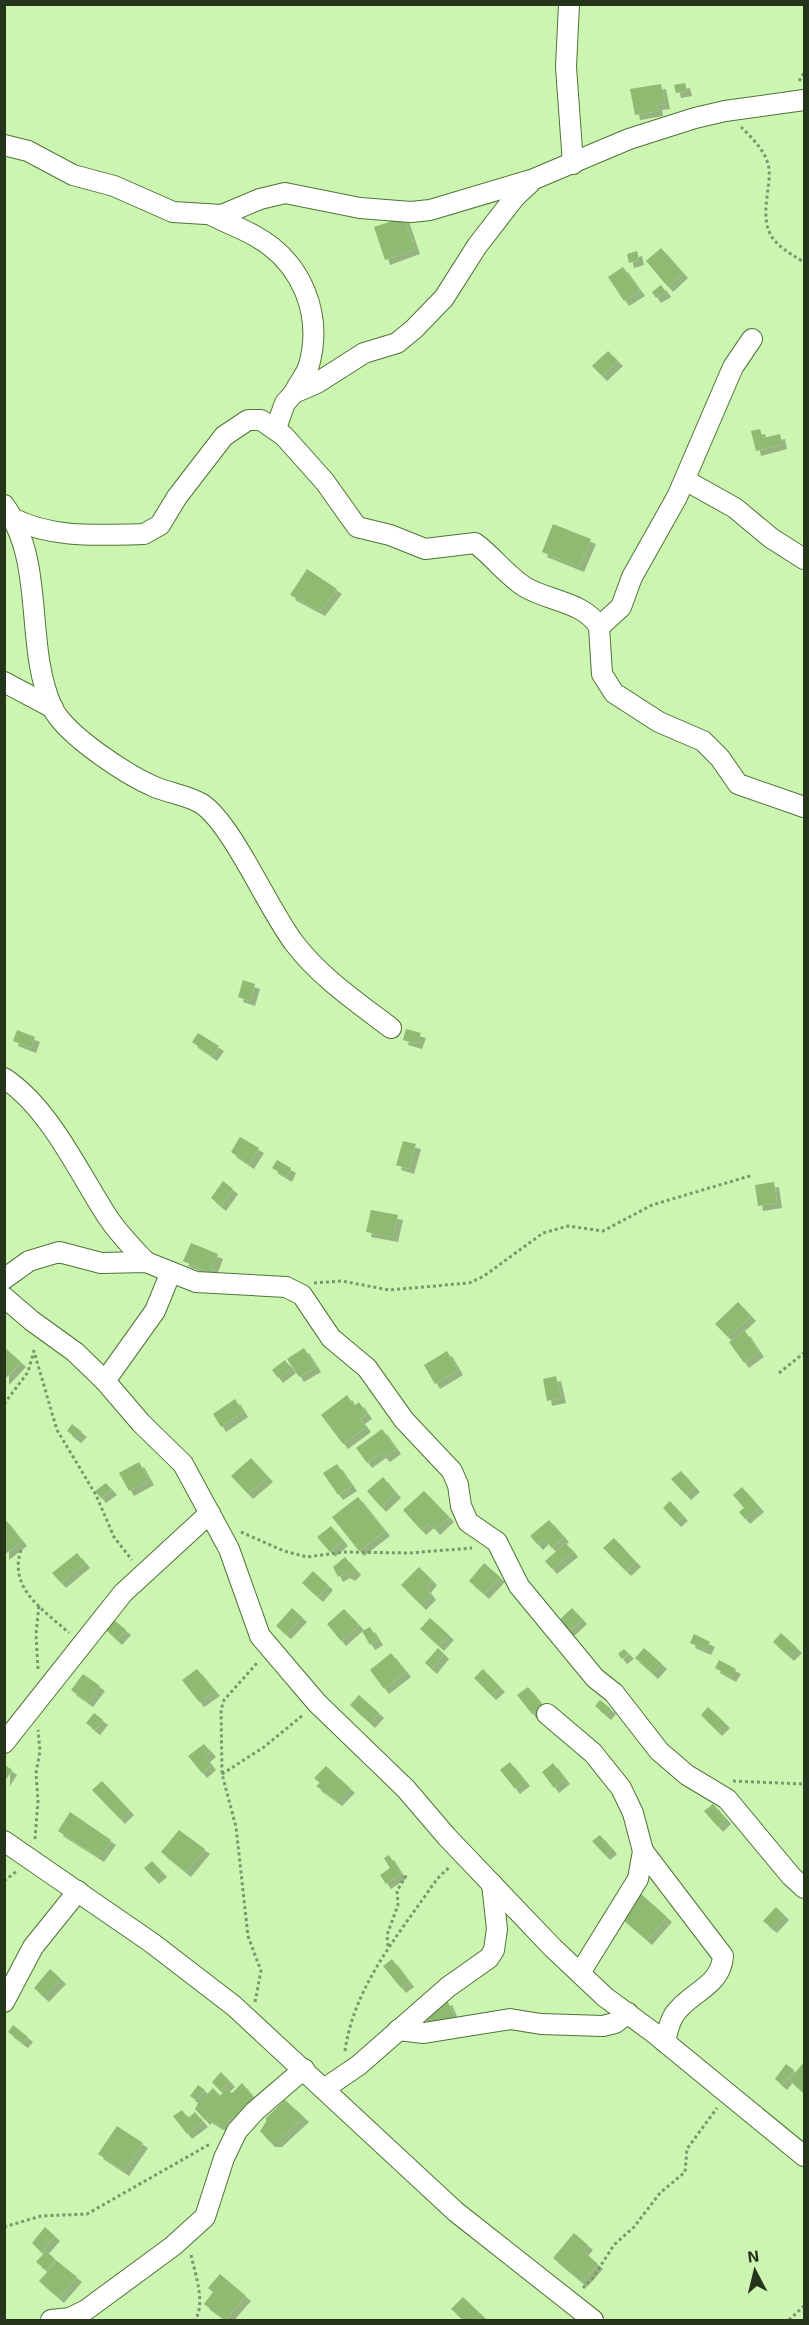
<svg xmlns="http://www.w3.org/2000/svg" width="809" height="2325" font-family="'Exo 2',sans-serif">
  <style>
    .building { fill: #8eba71; filter: url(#shadow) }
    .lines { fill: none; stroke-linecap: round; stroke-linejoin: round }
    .minor-casing { stroke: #4f7435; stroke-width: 22 }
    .path { stroke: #7a9868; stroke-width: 3; stroke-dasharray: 3 3; stroke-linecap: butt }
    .minor { stroke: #fff; stroke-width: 20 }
  </style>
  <defs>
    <filter id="shadow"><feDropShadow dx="5" dy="5" stdDeviation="0" flood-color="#0004"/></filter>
  </defs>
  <rect width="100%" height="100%" fill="#cbf5b1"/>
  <g class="building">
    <path d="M685 83 687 91 676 93 674 85Z"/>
    <path d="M661 84 665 104 657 105 658 111 635 115 630 89Z"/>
    <path d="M404 217 415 249 385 260 374 227Z"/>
    <path d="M661 248 683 273 668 287 646 261Z"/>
    <path d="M637 251 639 260 629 263 627 254Z"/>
    <path d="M623 267 640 291 624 301 608 277Z"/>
    <path d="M661 285 666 292 656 298 652 292Z"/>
    <path d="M608 351 618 361 602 376 592 366Z"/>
    <path d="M760 429 763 438 780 434 782 444 756 451 751 431Z"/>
    <path d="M553 524 591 539 579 567 542 552Z"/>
    <path d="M307 569 337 589 320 611 290 595Z"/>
    <path d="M243 980 255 984 250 1001 238 997Z"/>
    <path d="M406 1029 421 1033 417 1044 403 1040Z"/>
    <path d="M17 1030 35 1037 31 1048 13 1041Z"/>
    <path d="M198 1033 219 1046 212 1056 192 1042Z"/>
    <path d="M240 1137 259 1148 249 1164 231 1152Z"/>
    <path d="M403 1141 416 1144 409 1169 396 1165Z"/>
    <path d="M277 1160 291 1168 287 1177 272 1168Z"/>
    <path d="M223 1181 233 1189 221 1206 211 1198Z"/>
    <path d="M774 1182 777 1203 758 1206 755 1185Z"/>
    <path d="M371 1210 398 1215 393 1237 366 1232Z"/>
    <path d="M191 1243 218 1254 211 1273 183 1261Z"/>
    <path d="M738 1302 751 1316 728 1337 715 1324Z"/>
    <path d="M745 1331 759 1352 744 1363 729 1342Z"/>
    <path d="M4 1347 21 1362 4 1380Z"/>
    <path d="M304 1348 316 1367 299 1377 287 1359Z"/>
    <path d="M447 1351 458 1370 435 1384 424 1365Z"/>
    <path d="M285 1360 291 1368 278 1378 272 1370Z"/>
    <path d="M556 1376 561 1398 547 1401 543 1379Z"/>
    <path d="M347 1395 354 1406 359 1402 367 1414 360 1419 366 1427 343 1444 321 1415Z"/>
    <path d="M235 1399 243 1412 221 1427 213 1414Z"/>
    <path d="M72 1424 82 1432 76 1438 67 1431Z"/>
    <path d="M382 1429 396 1449 385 1457 381 1453 367 1463 356 1448Z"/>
    <path d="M251 1458 268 1477 248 1494 231 1476Z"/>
    <path d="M139 1462 149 1480 129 1491 119 1473Z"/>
    <path d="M337 1464 352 1486 338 1495 323 1473Z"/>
    <path d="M681 1471 695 1487 686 1495 671 1479Z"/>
    <path d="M383 1477 396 1493 381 1507 367 1491Z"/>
    <path d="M106 1483 112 1490 101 1498 95 1491Z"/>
    <path d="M742 1487 759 1507 745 1519 739 1512 744 1508 733 1495Z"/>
    <path d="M424 1491 449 1517 435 1530 429 1523 421 1530 403 1510Z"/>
    <path d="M358 1497 385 1531 359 1551 332 1517Z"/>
    <path d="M670 1501 683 1516 676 1522 663 1508Z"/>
    <path d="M4 1518 22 1541 4 1555Z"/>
    <path d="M549 1520 564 1537 552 1548 544 1539 538 1545 530 1536Z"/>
    <path d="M331 1526 343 1541 330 1552 317 1537Z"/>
    <path d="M614 1538 636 1562 626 1571 603 1548Z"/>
    <path d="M566 1543 573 1552 552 1569 545 1561Z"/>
    <path d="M77 1553 85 1563 61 1583 52 1573Z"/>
    <path d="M345 1557 356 1570 350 1576 345 1573 338 1577 333 1567Z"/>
    <path d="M484 1563 500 1577 484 1594 469 1581Z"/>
    <path d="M419 1567 432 1580 426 1588 431 1595 421 1605 401 1585Z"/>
    <path d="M313 1571 328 1585 318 1597 302 1583Z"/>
    <path d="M292 1608 302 1617 286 1634 276 1626Z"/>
    <path d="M572 1608 582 1619 564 1636 554 1625Z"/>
    <path d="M344 1609 359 1625 341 1641 327 1624Z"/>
    <path d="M430 1618 449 1635 439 1646 420 1629Z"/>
    <path d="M113 1619 126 1630 117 1640 105 1629Z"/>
    <path d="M370 1627 378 1640 370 1645 362 1631Z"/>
    <path d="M781 1633 797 1648 789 1656 773 1642Z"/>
    <path d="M694 1634 710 1642 706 1650 690 1643Z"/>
    <path d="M438 1648 444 1654 432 1669 425 1663Z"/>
    <path d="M644 1648 662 1664 653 1674 635 1658Z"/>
    <path d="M624 1649 629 1654 622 1659 618 1654Z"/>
    <path d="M391 1653 406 1672 384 1689 370 1670Z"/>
    <path d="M719 1660 736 1669 731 1677 715 1668Z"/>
    <path d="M197 1669 215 1691 199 1702 182 1680Z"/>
    <path d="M483 1669 500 1687 491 1695 474 1678Z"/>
    <path d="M83 1674 100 1686 88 1702 71 1690Z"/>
    <path d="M528 1687 543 1706 532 1714 517 1695Z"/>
    <path d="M359 1695 379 1713 370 1723 350 1705Z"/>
    <path d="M600 1700 611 1709 606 1715 595 1706Z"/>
    <path d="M708 1707 725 1723 717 1731 701 1715Z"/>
    <path d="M94 1713 103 1720 95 1730 86 1723Z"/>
    <path d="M204 1744 211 1752 205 1757 211 1765 202 1773 188 1756Z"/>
    <path d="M510 1762 525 1781 515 1789 500 1770Z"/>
    <path d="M553 1763 565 1779 554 1788 542 1772Z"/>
    <path d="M5 1765 12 1770 5 1781Z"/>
    <path d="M326 1766 350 1788 337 1801 316 1786 320 1783 314 1778Z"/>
    <path d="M102 1781 129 1810 120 1819 92 1790Z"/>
    <path d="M713 1804 726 1819 718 1827 704 1811Z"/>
    <path d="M70 1812 111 1840 99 1857 58 1831Z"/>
    <path d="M179 1830 205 1849 186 1872 161 1852Z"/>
    <path d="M600 1835 612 1849 605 1855 592 1841Z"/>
    <path d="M389 1855 401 1874 386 1884 380 1875 390 1868 384 1858Z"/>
    <path d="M152 1861 162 1872 154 1879 144 1868Z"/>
    <path d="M640 1893 667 1917 647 1940 620 1917Z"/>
    <path d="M776 1907 784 1915 772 1928 763 1921Z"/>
    <path d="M392 1959 409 1982 401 1988 383 1966Z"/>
    <path d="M50 1969 61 1979 44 1997 34 1988Z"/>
    <path d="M447 2000 456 2020 430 2028 423 2011Z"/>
    <path d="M13 2025 28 2037 23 2043 8 2032Z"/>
    <path d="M804 2062V2093L789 2080Z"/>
    <path d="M786 2064 794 2070 782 2085 775 2079Z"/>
    <path d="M221 2072 230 2082 220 2091 212 2082Z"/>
    <path d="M242 2083 255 2099 239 2119 232 2117 225 2129 207 2118 205 2120 195 2109 198 2103 213 2088 220 2096 226 2089 232 2093Z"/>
    <path d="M198 2085 205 2090 196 2100 190 2096Z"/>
    <path d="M285 2100 304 2117 277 2142H270L260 2131 266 2122V2118Z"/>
    <path d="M182 2110 188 2118 195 2112 203 2122 187 2134 173 2116Z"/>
    <path d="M117 2126 143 2143 124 2171 98 2154Z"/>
    <path d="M45 2227 55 2236 41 2252 32 2243Z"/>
    <path d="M574 2233 588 2245 583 2251 598 2264 582 2282 553 2258Z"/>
    <path d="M46 2251 55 2259 46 2270 36 2262Z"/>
    <path d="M57 2261 77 2277 59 2298 39 2281Z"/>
    <path d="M220 2274 246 2296 225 2320 204 2304 213 2292 208 2288Z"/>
    <path d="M463 2297 487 2320H463L451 2309Z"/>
  </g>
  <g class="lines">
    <g class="minor-casing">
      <g id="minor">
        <path d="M569 4 566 67 573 164"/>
        <path d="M4 145 28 151 73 175 114 186 173 212 222 215 260 199 285 193 360 208 411 212 430 210 534 179 629 139 695 118 725 111 804 100"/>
        <path d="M213 216C227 223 241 228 255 236 302 262 323 314 309 365 306 376 298 383 294 393"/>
        <path d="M276 428 285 403 294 393 317 383 364 353 397 343 414 329 444 298 477 246 515 197 530 183"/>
        <path d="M685 480 735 508 771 538 804 559"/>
        <path d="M4 505C46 562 24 644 52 707 65 735 127 775 155 787 169 793 190 796 202 804 233 825 269 911 295 944 320 977 358 1003 391 1028"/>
        <path d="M12 518C54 539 98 535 144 534L160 525 177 497 224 436 248 420H261L284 436 325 482 357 527 390 535 425 549 475 543C493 556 506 575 525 587 548 601 585 602 599 627L602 674 614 693 659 722 703 741 720 758 738 784 804 807"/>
        <path d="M599 627 621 607 632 577 677 497 733 367 752 339"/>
        <path d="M4 682 53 708"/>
        <path d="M4 1078C51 1109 79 1174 109 1219 120 1235 133 1248 146 1262"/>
        <path d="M4 1279 29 1261 59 1252 101 1263 146 1262 196 1282 286 1287 302 1295 331 1338 367 1368 404 1420 452 1471 458 1485 461 1506 468 1522 497 1542 519 1586 595 1678 614 1693 659 1751 687 1775 727 1799 791 1876 804 1888"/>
        <path d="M4 1297 32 1321 75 1352 105 1381 141 1423 183 1464 229 1549 260 1636 317 1703 406 1789 447 1837 553 1948 605 1997 654 2033 804 2156"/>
        <path d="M105 1381 155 1311 171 1272"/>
        <path d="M547 1714 593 1753 621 1788 633 1813 643 1851 638 1879 580 1973"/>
        <path d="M4 1743 123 1593 210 1513"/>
        <path d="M4 1841 152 1943 234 2006 456 2212 593 2320"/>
        <path d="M643 1851 723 1956C721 1987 689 1992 674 2015 669 2023 667 2033 665 2042"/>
        <path d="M4 2002 33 1947 78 1891"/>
        <path d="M398 2030 424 2033 510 2019 541 2024 603 2026 615 2023 628 2013"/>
        <path d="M324 2089 359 2065 448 1987 489 1958 494 1950 497 1929 492 1884"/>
        <path d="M51 2320 70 2318 86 2310 173 2246 205 2217 224 2158 237 2131 255 2111 304 2069"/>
      </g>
    </g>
    <g class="path">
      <path d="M799 81 804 73"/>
      <path d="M741 127C752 138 767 152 769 169 770 177 768 188 767 197 762 235 773 244 804 262"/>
      <path d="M314 1283 342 1281 389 1290 469 1283 484 1276 543 1233 568 1226 603 1231 652 1205 753 1175"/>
      <path d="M35 1355 57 1430 96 1495 114 1537 132 1560"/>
      <path d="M779 1373 804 1353"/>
      <path d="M4 1404 28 1372 35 1347"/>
      <path d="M241 1532 284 1551 307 1557 344 1552 410 1553 472 1548"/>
      <path d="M21 1550C8 1589 44 1610 69 1633"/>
      <path d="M38 1669 36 1634 39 1605"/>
      <path d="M222 1774 264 1747 303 1715"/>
      <path d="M733 1781 804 1784"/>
      <path d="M35 1839 38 1801 36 1773 40 1751 38 1730"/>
      <path d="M4 1881 17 1871"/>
      <path d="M388 1946 387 1935 398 1905 397 1891 407 1874"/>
      <path d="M255 2002 261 1971 248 1936 236 1827 222 1774 221 1710 224 1700 258 1662"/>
      <path d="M345 2051C353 1993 390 1945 423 1899 432 1886 438 1876 450 1867"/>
      <path d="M4 2227 41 2216 87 2214 210 2144"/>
      <path d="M191 2255C195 2273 206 2304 195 2320"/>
      <path d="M583 2288 592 2279 614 2245 634 2227 660 2193 685 2172 687 2149 717 2108"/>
      <path d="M789 2320 804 2306"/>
    </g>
    <use href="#minor" class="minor"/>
  </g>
  <rect width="809" height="2325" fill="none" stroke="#25351b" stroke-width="12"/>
  <g transform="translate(755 2271) rotate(353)" stroke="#cbf5b1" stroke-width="4.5" paint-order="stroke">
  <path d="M0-4.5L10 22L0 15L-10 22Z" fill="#25351b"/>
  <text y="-9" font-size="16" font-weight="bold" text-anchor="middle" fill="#25351b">N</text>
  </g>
</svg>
